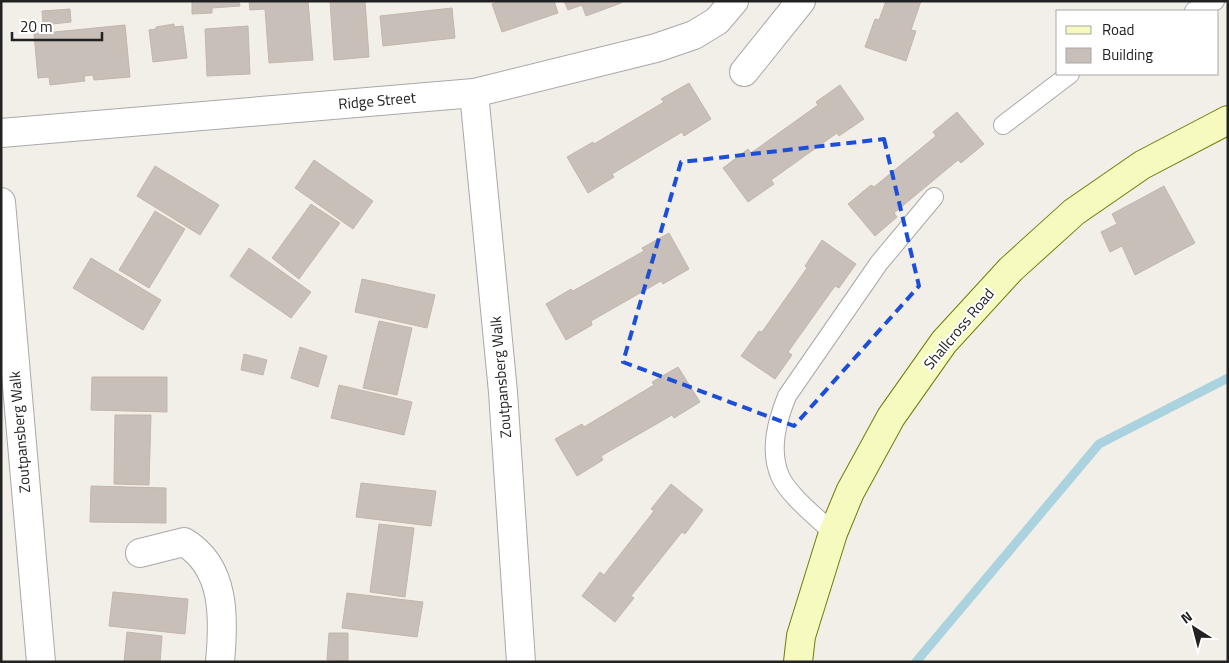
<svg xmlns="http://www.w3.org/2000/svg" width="1229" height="663" font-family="'Titillium Web',sans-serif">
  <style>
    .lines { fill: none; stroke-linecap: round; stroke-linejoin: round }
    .stream { stroke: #aad3df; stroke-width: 9 }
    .building { fill: #c7bfb8; stroke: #c4b6ab }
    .lane-casing { stroke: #a9a9a9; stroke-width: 20 }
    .street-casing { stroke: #a9a9a9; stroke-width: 30 }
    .secondary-casing { stroke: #707d05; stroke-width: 30 }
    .lane { stroke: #fff; stroke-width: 18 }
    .street { stroke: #fff; stroke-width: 28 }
    .secondary { stroke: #f7fabf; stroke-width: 28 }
    .marked { fill: none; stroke: #1d4ed8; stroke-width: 4; stroke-dasharray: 10 6; stroke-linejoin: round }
    .labels { text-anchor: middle; stroke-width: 4; stroke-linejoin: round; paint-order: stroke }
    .street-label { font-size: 15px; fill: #222; stroke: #fff }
  </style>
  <rect width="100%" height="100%" fill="#f2efe9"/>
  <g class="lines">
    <path class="stream" d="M916 662 1099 444 1228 378"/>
  </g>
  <g class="building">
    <path d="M192 1H239L240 6 212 8V13L192 14Z"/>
    <path d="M249 1H308L313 60 269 63 265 9 250 10Z"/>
    <path d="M330 1H365L369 57 334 60Z"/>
    <path d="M500 1H554L558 13 502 32 492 4Z"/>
    <path d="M564 1H621V3L586 16 582 5 568 10Z"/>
    <path d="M886 1H921L911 30 916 31 906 61 865 47 875 19 879 20Z"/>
    <path d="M452 8 455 38 383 46 380 16Z"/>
    <path d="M70 9 71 22 43 25 42 11Z"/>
    <path d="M174 24V27L183 26 187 58 153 62 149 30 156 29V27Z"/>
    <path d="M125 25 130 77 94 80 93 75 84 76 85 81 50 85 49 77 38 78 34 34Z"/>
    <path d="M248 26 250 74 207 76 205 29Z"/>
    <path d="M689 83 711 119 684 136 682 132 612 174 614 177 588 193 567 157 593 142 594 144 664 102 661 99Z"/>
    <path d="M840 85 864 119 839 136 837 133 771 180 774 184 748 202 723 168 748 149 751 153 818 105 816 102Z"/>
    <path d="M957 112 984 144 961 163 958 160 894 213 897 217 875 236 848 204 871 185 874 187 936 136 933 132Z"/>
    <path d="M314 160 373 201 353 229 295 188Z"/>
    <path d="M155 166 219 205 200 235 137 196Z"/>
    <path d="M1164 186 1195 243 1135 275 1122 246 1110 252 1101 232 1117 224 1112 214Z"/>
    <path d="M311 204 340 223 299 279 272 258Z"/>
    <path d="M155 211 185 229 149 288 119 270Z"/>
    <path d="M669 233 689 269 663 284 661 281 591 321 592 325 566 340 546 304 571 289 573 291 644 251 642 248Z"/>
    <path d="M822 240 856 264 839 288 835 286 788 352 792 355 775 379 741 356 759 331 762 332 807 268 805 266Z"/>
    <path d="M249 248 311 292 291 318 230 276Z"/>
    <path d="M91 258 161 300 143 330 73 288Z"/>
    <path d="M362 279 435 295 427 328 355 312Z"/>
    <path d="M379 321 412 328 397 395 363 388Z"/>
    <path d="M300 347 327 356 318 387 291 378Z"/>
    <path d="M244 354 267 360 263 375 241 370Z"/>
    <path d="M678 367 700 402 674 418 672 415 601 456 603 460 577 476 555 439 582 424 584 427 654 385 652 382Z"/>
    <path d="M92 377H167V412L91 410Z"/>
    <path d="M339 385 412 402 404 435 331 418Z"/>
    <path d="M115 415H151L149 485 114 484Z"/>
    <path d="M361 483 436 491 431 526 356 517Z"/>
    <path d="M671 484 703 510 685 534 682 532 631 596 634 598 615 622 582 596 600 572 604 575 654 511 651 509Z"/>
    <path d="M91 486 166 488V523L90 522Z"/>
    <path d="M379 524 414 528 405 597 370 592Z"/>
    <path d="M113 592 188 599 185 634 109 626Z"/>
    <path d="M347 593 423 602 417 637 342 628Z"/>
    <path d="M127 632 162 636 160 662H124Z"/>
    <path d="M329 633H348V661L327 660Z"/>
  </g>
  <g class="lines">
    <g class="lane-casing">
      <g id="lane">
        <path d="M1194 11 1215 1"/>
        <path d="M1003 125 1070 74"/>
        <path d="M833 533C818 518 789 496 780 476 769 450 777 421 787 396L879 263 934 197"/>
      </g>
    </g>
    <g class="street-casing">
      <g id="street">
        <path d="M744 72 801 1"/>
        <path d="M474 93 503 392 521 662"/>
        <path d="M1 133 474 93 656 48 694 35 717 21 734 1"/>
        <path d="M1 202 41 662"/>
        <path d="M140 553 184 542C226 567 224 619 220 662"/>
      </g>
    </g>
    <g class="secondary-casing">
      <path id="secondary" d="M798 662 801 636 833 533 850 492 891 417 944 342 1011 269 1074 212 1142 165 1228 120"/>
    </g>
    <use href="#lane" class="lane"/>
    <use href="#street" class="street"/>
    <use href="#secondary" class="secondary"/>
  </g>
  <path class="marked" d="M884 139 919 286 794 426 623 362 681 162Z"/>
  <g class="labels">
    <g class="street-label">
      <text transform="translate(377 101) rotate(-5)" y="5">Ridge Street</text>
      <text transform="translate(959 329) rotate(-50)" y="5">Shallcross Road</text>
      <text transform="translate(501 377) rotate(-95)" y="5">Zoutpansberg Walk</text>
      <text transform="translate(20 432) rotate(-95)" y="5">Zoutpansberg Walk</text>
    </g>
  </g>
  <rect width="1229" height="663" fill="none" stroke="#222222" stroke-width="5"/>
  <rect x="1056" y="10" width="162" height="65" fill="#ffffff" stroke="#a7a7a7"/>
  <rect x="1066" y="26" width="25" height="8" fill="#f7fabf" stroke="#a7a7a7"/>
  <text x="1102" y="35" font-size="15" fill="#222222">Road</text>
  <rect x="1066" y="48" width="25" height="15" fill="#c7bfb8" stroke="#a7a7a7"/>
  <text x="1102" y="60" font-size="15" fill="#222222">Building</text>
  <g transform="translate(1194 628) rotate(324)" stroke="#ffffff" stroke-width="4" paint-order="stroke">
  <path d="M0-4L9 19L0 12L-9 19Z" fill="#222222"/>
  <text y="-8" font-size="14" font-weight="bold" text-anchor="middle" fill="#222222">N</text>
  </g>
  <path d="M12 32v8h90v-8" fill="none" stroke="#222222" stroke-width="2.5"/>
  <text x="20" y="32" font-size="15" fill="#222222" stroke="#ffffff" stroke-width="4" paint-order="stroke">20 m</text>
</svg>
